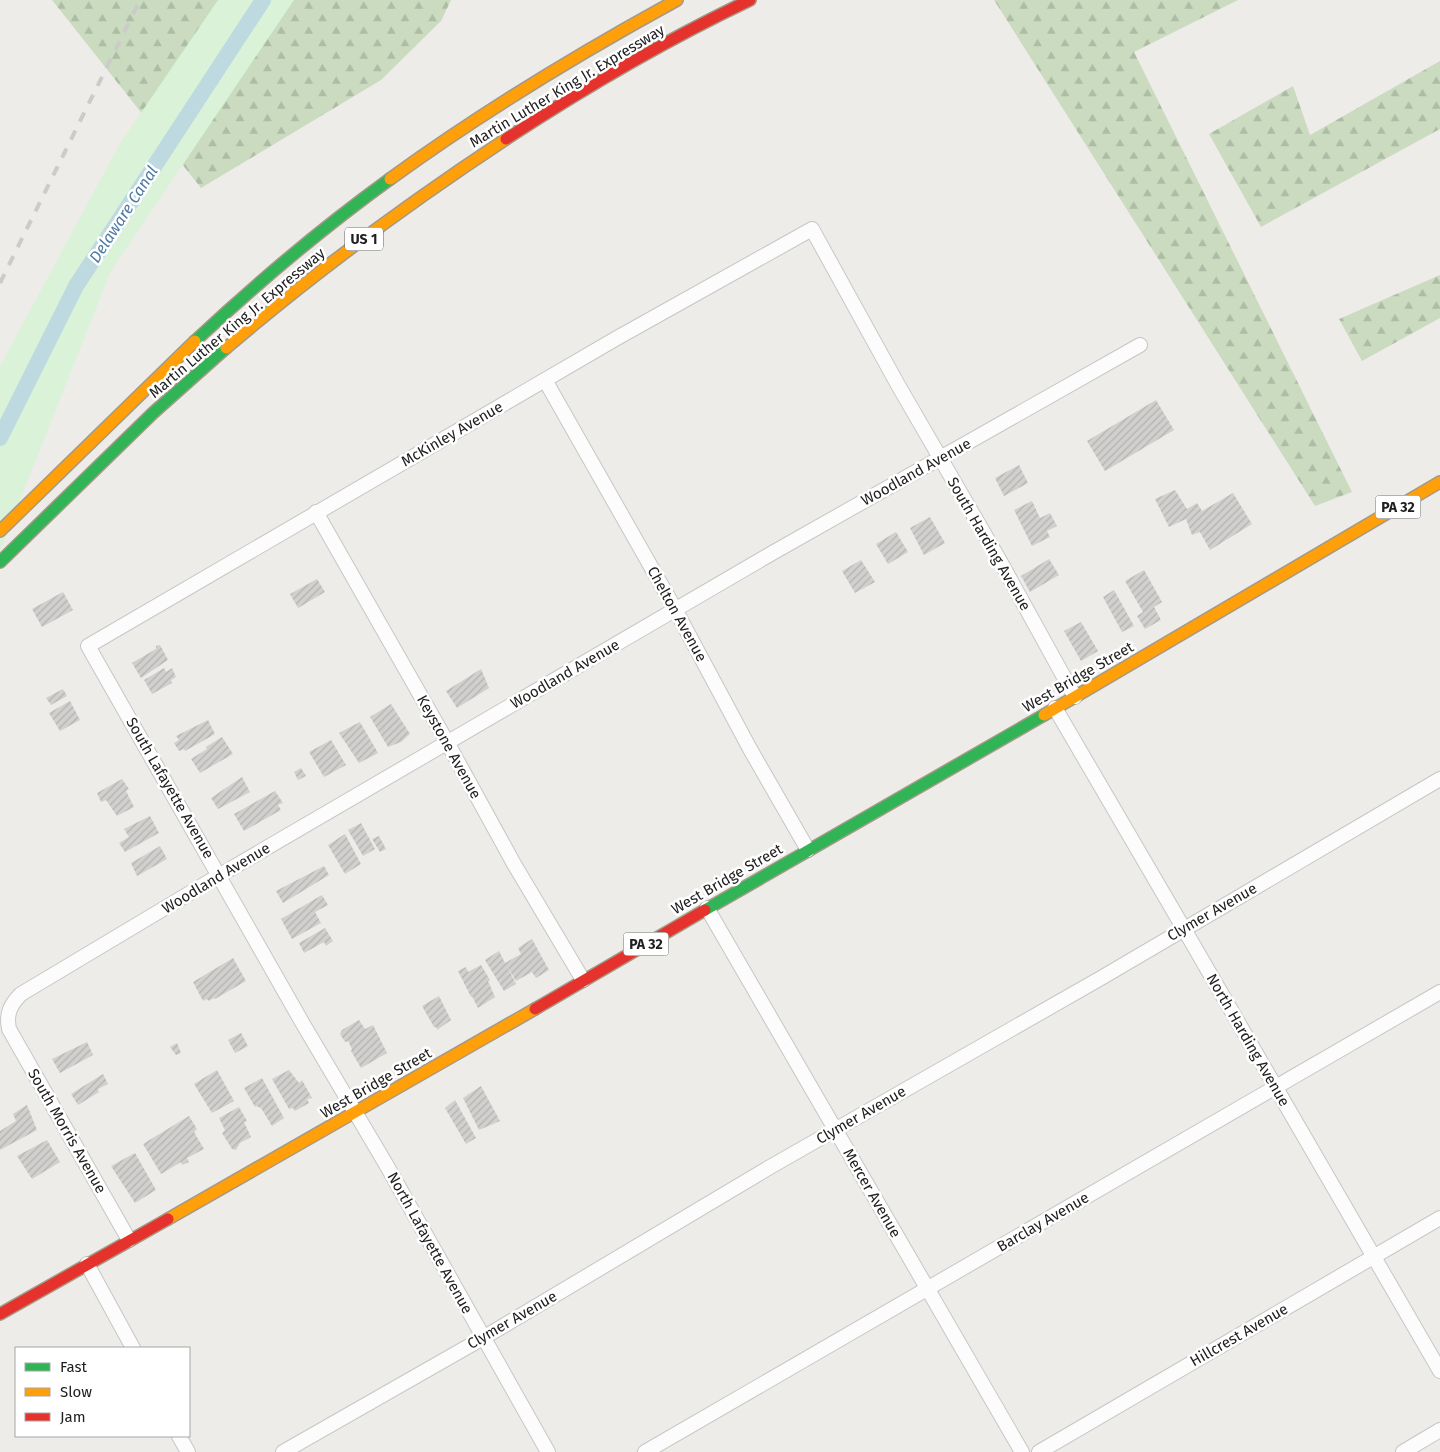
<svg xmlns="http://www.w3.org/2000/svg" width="1440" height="1452" font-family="'Fira Sans',sans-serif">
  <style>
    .forest { fill: url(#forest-firs) }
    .park { fill: #d9f2d8 }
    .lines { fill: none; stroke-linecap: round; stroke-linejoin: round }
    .canal { stroke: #bed9df; stroke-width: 16 }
    .building { fill: url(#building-hatch) }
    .street-casing { stroke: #c7c6c5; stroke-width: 16 }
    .fast-casing { stroke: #a39987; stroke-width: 14 }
    .slow-casing { stroke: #a39987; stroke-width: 14 }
    .jam-casing { stroke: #a39987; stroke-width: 14 }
    .street { stroke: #fcfcfc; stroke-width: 14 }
    .fast { stroke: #30b455; stroke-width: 11 }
    .slow { stroke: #ff9f0a; stroke-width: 11 }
    .jam { stroke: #e5322d; stroke-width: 11 }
    .rail { stroke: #cbcbca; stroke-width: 4; stroke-dasharray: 10 10; stroke-linecap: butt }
    .labels { text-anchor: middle; stroke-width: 5; stroke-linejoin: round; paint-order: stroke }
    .shield { fill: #fff; stroke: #636363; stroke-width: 1 }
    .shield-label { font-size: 14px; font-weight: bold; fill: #202020 }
    .street-label { font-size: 15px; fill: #202020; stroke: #fff }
    .water-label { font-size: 16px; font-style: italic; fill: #4d7aa3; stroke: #fff }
  </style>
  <defs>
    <pattern id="forest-firs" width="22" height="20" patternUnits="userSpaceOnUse" patternTransform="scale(1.25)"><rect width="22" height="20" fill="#cadbc0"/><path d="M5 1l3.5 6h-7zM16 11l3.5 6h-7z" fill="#adbca5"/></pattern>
    <pattern id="building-hatch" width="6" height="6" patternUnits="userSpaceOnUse" patternTransform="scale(1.25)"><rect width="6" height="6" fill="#d2d0ce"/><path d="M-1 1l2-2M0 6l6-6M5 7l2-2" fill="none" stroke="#b4b2b1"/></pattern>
  </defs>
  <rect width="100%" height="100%" fill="#eeece9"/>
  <g class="forest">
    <path d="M52 0H451L441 21 381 80 201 188Z"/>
    <path d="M994 0H1238L1134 52 1352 492 1315 506Z"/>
    <path d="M1440 61V129L1261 227 1209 134 1293 86 1310 135Z"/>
    <path d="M1440 275V318L1362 361 1339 319Z"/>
  </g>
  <path class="park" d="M218 0H294L111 271 0 550V366L119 145Z"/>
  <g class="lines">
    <path class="canal" d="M0 438 76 286 263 0"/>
  </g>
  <g class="building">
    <path d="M1156 400 1174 430 1105 471 1087 441Z"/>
    <path d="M1019 465 1028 483 1004 496 995 478Z"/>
    <path d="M1175 490 1187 509 1197 503 1202 511 1233 493 1252 524 1210 550 1200 532 1192 535 1186 519 1169 527 1155 499Z"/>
    <path d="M1032 501 1040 518 1050 513 1057 526 1047 531 1050 537 1032 546 1014 510Z"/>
    <path d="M930 517 945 543 924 555 910 528Z"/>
    <path d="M896 532 908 552 888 564 876 544Z"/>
    <path d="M1049 559 1059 575 1030 592 1021 576Z"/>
    <path d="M861 560 875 582 855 593 842 571Z"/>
    <path d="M1144 570 1162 602 1154 607 1161 620 1145 629 1137 616 1143 612 1125 581Z"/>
    <path d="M317 579 325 592 298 608 290 594Z"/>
    <path d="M1114 590 1134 626 1122 632 1103 597Z"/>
    <path d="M63 592 73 610 42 627 32 609Z"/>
    <path d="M1081 622 1098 651 1081 661 1064 631Z"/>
    <path d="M160 645 168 660 141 678 132 663 156 649V646Z"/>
    <path d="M164 668 166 672 172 668 176 677 171 680 172 683 152 694 144 680Z"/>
    <path d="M481 669 489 688 457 708 446 691Z"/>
    <path d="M63 689 67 696 51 705 46 698Z"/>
    <path d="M70 701 80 720 60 731 49 713Z"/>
    <path d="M391 704 410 734 401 742 388 747 370 717Z"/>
    <path d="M208 720 215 734 185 751 184 749 179 751 174 743 179 740 176 736Z"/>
    <path d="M360 722 378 753 359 763 339 733Z"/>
    <path d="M222 737 233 754 200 773 191 759 207 749 206 747Z"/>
    <path d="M331 740 346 765 324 777 309 752Z"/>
    <path d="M301 768 306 776 298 780 294 772Z"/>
    <path d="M242 777 250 792 218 809 211 798Z"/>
    <path d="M122 779 129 789 126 791 134 807 117 816 106 800 101 802 97 793Z"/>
    <path d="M275 791 283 803 278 805 281 810 244 831 234 814Z"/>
    <path d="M150 816 159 833 125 852 119 843 129 837 124 829Z"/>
    <path d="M361 823 375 849 363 856 348 830Z"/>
    <path d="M345 834 361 864 345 874 328 845Z"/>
    <path d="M379 836 386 849 380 852 372 839Z"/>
    <path d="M160 846 167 859 137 876 131 863Z"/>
    <path d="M324 866 329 875 283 903 276 891Z"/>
    <path d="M322 895 328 905 315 912 321 923 292 939 281 919Z"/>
    <path d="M325 928 333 941 326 946 324 942 304 953 299 943Z"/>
    <path d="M532 939 549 970 536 978 532 972 516 981 507 966 516 984 504 991 485 960 499 951 505 963 521 954 525 962 518 948Z"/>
    <path d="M233 958 246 981 215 999 214 998 209 1001 207 999 203 1001 193 982Z"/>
    <path d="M481 965 490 980 488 981 495 997 478 1008 472 996 471 997 458 971 466 967 468 972Z"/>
    <path d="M439 996 451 1020 437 1030 436 1027H434L422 1006Z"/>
    <path d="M359 1020 365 1029 373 1025 387 1053 361 1068 351 1051 352 1049 348 1041 345 1042 340 1034 342 1030Z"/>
    <path d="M241 1033 248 1046 235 1053 228 1040Z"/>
    <path d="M87 1042 93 1055 60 1073 52 1059Z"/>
    <path d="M177 1043 181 1053 176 1055 170 1047Z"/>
    <path d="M217 1070 234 1101 212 1113 194 1084Z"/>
    <path d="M289 1070 299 1083 302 1080 312 1098 307 1099 309 1103 295 1111 293 1108 289 1109 272 1079Z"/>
    <path d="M103 1074 108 1084 98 1089 99 1092 78 1105 71 1094Z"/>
    <path d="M262 1078 284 1118 272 1126 261 1108H260L257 1106 255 1107 244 1088Z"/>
    <path d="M481 1086 500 1121 479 1130 463 1098Z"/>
    <path d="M455 1100 476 1138 466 1144 445 1108Z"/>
    <path d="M27 1105 37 1130 0 1150V1131L16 1121 13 1114Z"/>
    <path d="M239 1107 247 1121 244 1122 251 1137 240 1143 236 1150 232 1149 222 1133 225 1130 219 1118Z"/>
    <path d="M189 1116 197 1129 194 1132 204 1149 187 1158 189 1162 182 1165 181 1162 161 1174 143 1144Z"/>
    <path d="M47 1140 60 1162 32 1179 17 1156Z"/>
    <path d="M135 1153 156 1190 135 1203 111 1166Z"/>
  </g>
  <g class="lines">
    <g class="street-casing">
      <g id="street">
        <path d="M545 380 675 609 750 749 808 850"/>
        <path d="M316 512 447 742 514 864 583 980"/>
        <path d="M1055 708C1185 928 1311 1151 1440 1371"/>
        <path d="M707 908 1022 1452"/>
        <path d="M129 1240 9 1029C6 1014 10 1005 21 994L220 875 774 552 1140 345"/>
        <path d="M87 1264 133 1348"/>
        <path d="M179 1436 188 1452"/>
        <path d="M283 1452 483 1338 770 1167 1101 978 1440 779"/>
        <path d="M548 1452 387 1166 303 1024 88 646 617 338 812 229 898 385 1000 561 1075 697"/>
        <path d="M645 1452 1440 992"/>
        <path d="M1039 1452 1440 1218"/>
        <path d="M1403 1452 1440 1430"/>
      </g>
    </g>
    <g class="fast-casing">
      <g id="fast">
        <path d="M195 341C257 283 321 229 390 179"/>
        <path d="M0 562 153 413 226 348"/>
        <path d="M705 910 1044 715"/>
      </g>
    </g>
    <g class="slow-casing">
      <g id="slow">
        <path d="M390 179C481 113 578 54 677 0"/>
        <path d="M226 348C315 272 409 203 506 139"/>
        <path d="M0 531 195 341"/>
        <path d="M1044 715 1440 482"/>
        <path d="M168 1219 535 1009"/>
      </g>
    </g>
    <g class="jam-casing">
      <g id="jam">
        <path d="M506 139C584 88 666 40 750 0"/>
        <path d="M535 1009 705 910"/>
        <path d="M0 1314 168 1219"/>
      </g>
    </g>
    <use href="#street" class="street"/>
    <use href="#fast" class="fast"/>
    <use href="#slow" class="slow"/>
    <use href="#jam" class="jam"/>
    <path class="rail" d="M0 283 140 0"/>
  </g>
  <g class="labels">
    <g class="shield">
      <rect x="345" y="227.5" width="38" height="23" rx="4"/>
      <rect x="1375.5" y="495.5" width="45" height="23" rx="4"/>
      <rect x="623.5" y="932.5" width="45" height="23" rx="4"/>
    </g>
    <g class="shield-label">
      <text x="364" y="244">US 1</text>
      <text x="1398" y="512">PA 32</text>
      <text x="646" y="949">PA 32</text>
    </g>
    <g class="street-label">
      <text transform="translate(567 86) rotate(-31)" y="5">Martin Luther King Jr. Expressway</text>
      <text transform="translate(237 323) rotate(-40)" y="5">Martin Luther King Jr. Expressway</text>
      <text transform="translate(452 434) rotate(-30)" y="5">McKinley Avenue</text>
      <text transform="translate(916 472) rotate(-29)" y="5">Woodland Avenue</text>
      <text transform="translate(989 544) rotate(60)" y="5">South Harding Avenue</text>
      <text transform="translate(677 614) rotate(61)" y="5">Chelton Avenue</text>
      <text transform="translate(565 674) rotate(-30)" y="5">Woodland Avenue</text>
      <text transform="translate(1078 677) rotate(-30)" y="5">West Bridge Street</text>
      <text transform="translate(449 747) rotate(61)" y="5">Keystone Avenue</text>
      <text transform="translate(170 788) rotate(60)" y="5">South Lafayette Avenue</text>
      <text transform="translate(216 878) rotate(-31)" y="5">Woodland Avenue</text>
      <text transform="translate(727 879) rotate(-30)" y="5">West Bridge Street</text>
      <text transform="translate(1212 912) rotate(-30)" y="5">Clymer Avenue</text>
      <text transform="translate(1248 1040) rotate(60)" y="5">North Harding Avenue</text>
      <text transform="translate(376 1083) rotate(-30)" y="5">West Bridge Street</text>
      <text transform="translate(861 1115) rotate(-30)" y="5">Clymer Avenue</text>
      <text transform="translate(67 1131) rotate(60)" y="5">South Morris Avenue</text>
      <text transform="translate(872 1193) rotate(60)" y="5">Mercer Avenue</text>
      <text transform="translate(1043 1222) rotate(-30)" y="5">Barclay Avenue</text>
      <text transform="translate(430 1243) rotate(61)" y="5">North Lafayette Avenue</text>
      <text transform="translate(512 1320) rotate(-30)" y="5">Clymer Avenue</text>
      <text transform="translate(1239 1335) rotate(-30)" y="5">Hillcrest Avenue</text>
    </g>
    <g class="water-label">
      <text transform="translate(123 214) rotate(-57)" y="6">Delaware Canal</text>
    </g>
  </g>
  <rect x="15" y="1347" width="175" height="90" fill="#ffffff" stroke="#a6a6a6"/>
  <rect x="25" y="1363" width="25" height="8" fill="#30b455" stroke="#a6a6a6"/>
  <text x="60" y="1372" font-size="15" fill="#202020">Fast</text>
  <rect x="25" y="1388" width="25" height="8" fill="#ff9f0a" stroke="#a6a6a6"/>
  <text x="60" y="1397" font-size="15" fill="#202020">Slow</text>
  <rect x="25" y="1413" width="25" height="8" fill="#e5322d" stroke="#a6a6a6"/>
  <text x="60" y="1422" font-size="15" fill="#202020">Jam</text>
</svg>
